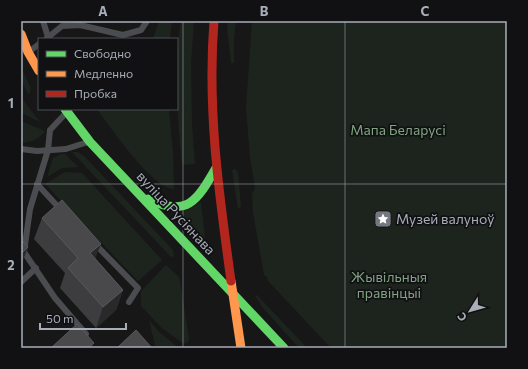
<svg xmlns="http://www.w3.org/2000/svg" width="528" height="369" font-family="Commissioner,sans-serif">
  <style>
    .green { fill: #1d241e }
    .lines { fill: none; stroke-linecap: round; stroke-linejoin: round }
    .lane { stroke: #4b4c50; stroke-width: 6 }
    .fast { stroke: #63d668; stroke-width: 9 }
    .slow { stroke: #ff974d; stroke-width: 9 }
    .jam { stroke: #b3261e; stroke-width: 9 }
    .wall { fill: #3d3d3f }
    .shaded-wall { fill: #29292a }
    .building { fill: #49494c; stroke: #58595d }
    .grid { fill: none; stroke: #a8adb8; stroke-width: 1; stroke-opacity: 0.55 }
    .labels { text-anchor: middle; stroke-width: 3.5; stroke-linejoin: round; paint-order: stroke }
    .park-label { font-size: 14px; fill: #7fa381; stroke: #111113 }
    .street-label { font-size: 14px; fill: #a8adb8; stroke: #111113 }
    .poi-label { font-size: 14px; fill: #a8adb8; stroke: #111113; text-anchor: start }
    .neatline { fill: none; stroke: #a8adb8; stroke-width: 1.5 }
    .grid-label { font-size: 13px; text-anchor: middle; font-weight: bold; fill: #a8adb8 }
  </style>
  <rect width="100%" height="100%" fill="#171717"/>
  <g class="green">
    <path d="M159 21H172L170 39H153Z"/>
    <path d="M181 21H194L191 63 192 125 195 164 182 165C178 118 173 68 181 21Z"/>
    <path d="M228 21H236L234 39V63H231L227 27Z"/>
    <path d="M252 21H507V348H331L268 281 267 277 264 275 253 212 252 194 255 188 250 157 246 108Z"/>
    <path d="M21 68 31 88 29 95 21 81Z"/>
    <path d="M21 97 40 122 21 113Z"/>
    <path d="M97 109H169L173 154 174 189C153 189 110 127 97 109Z"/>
    <path d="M21 121 45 131C39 140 31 142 21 143Z"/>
    <path d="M72 152H78L85 157 173 250 174 257 170 256Z"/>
    <path d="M61 154H65L78 167 62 168 47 177 53 158Z"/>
    <path d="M235 169 238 172 241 207 238 209 232 170Z"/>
    <path d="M65 172 82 173 162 260 138 281 45 184Z"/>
    <path d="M201 202 205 238 202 240 176 215Z"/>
    <path d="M166 265 179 277 180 281 189 339 188 342 184 344 162 328 141 306V291Z"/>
    <path d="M257 295 307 348H299L263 308 255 296Z"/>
    <path d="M149 320 159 332 179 348H157L155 345Z"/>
  </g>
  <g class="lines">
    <g class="lane">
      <path d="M43 21 48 37"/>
      <path d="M46 39 62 26 80 25 123 35 141 30 147 21"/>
      <path d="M30 51 39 44"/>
      <path d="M66 113 50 130 48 150 30 209 24 252 55 298 86 334"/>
      <path d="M21 149 37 151 66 149 88 142"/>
      <path d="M37 184 62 211"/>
      <path d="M94 243 138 288 129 302"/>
      <path d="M21 282 36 268"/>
    </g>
    <g class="fast">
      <path d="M65 109 90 142 284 348"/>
      <path d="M148 199C187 218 197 201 216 168"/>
    </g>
    <g class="slow">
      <path d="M21 34 28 52 39 71"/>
      <path d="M231 281 241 348"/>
    </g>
    <path class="jam" d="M214 21C207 109 219 194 231 281"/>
  </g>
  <path class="wall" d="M42 218 95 258 123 290 116 310 96 328 60 288 65 273 34 239Z"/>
  <g class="shaded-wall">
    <path d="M101 244 93 264 90 253Z"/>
    <path d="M28 247 21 266V254Z"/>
    <path d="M123 290 116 310 96 328 103 307Z"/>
    <path d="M94 343 92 348H88Z"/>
  </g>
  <g class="building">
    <path d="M62 200 101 244 90 253 123 290 103 307 68 268 78 258 42 218Z"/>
    <path d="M21 240 28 247 21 254Z"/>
    <path d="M77 324 94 343 88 348H51Z"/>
    <path d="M136 330 152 348H117Z"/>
  </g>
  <path class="grid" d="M183 21V348M345 21V348M21 184H507"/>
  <defs>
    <g id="sight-square" transform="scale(0.9)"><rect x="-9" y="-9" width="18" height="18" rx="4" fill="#757880" stroke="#111113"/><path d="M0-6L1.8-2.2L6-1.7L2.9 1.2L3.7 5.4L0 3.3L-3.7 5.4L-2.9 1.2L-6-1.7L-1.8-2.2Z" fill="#fff"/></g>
  </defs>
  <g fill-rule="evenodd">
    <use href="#sight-square" x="383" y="219"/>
  </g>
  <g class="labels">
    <g class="park-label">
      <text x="398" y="135">Мапа Беларусі</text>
      <text x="389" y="282">Жывільныя<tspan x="389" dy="16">правінцыі</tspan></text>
    </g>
    <g class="street-label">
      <text transform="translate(176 213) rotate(47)" y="5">вуліца Русіянава</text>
    </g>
    <g class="poi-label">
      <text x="396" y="224">Музей валуноў</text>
    </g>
  </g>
  <rect width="528" height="369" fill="none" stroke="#111113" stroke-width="44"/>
  <rect x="38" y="38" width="140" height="72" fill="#111113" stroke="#4d4f55"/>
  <rect x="46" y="51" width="20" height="6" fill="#63d668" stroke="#4d4f55"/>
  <text x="74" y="58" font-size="12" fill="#a8adb8">Свободно</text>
  <rect x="46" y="71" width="20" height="6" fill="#ff974d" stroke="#4d4f55"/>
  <text x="74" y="78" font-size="12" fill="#a8adb8">Медленно</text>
  <rect x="46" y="91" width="20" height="6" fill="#b3261e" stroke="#4d4f55"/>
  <text x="74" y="98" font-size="12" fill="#a8adb8">Пробка</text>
  <g transform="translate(470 311) rotate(233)" stroke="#111113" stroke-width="3" paint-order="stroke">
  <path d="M0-3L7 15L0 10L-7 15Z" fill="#a8adb8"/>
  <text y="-6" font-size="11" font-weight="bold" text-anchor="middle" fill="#a8adb8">С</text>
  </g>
  <path d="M40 323v6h86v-6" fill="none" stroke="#a8adb8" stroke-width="2"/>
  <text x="46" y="323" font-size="12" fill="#a8adb8" stroke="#111113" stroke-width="3" paint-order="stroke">50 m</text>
  <rect x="22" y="22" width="484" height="325" class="neatline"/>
  <g class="grid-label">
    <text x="103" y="16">A</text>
    <text x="264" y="16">B</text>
    <text x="425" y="16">C</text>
    <text x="11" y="108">1</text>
    <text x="11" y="270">2</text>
  </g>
</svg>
